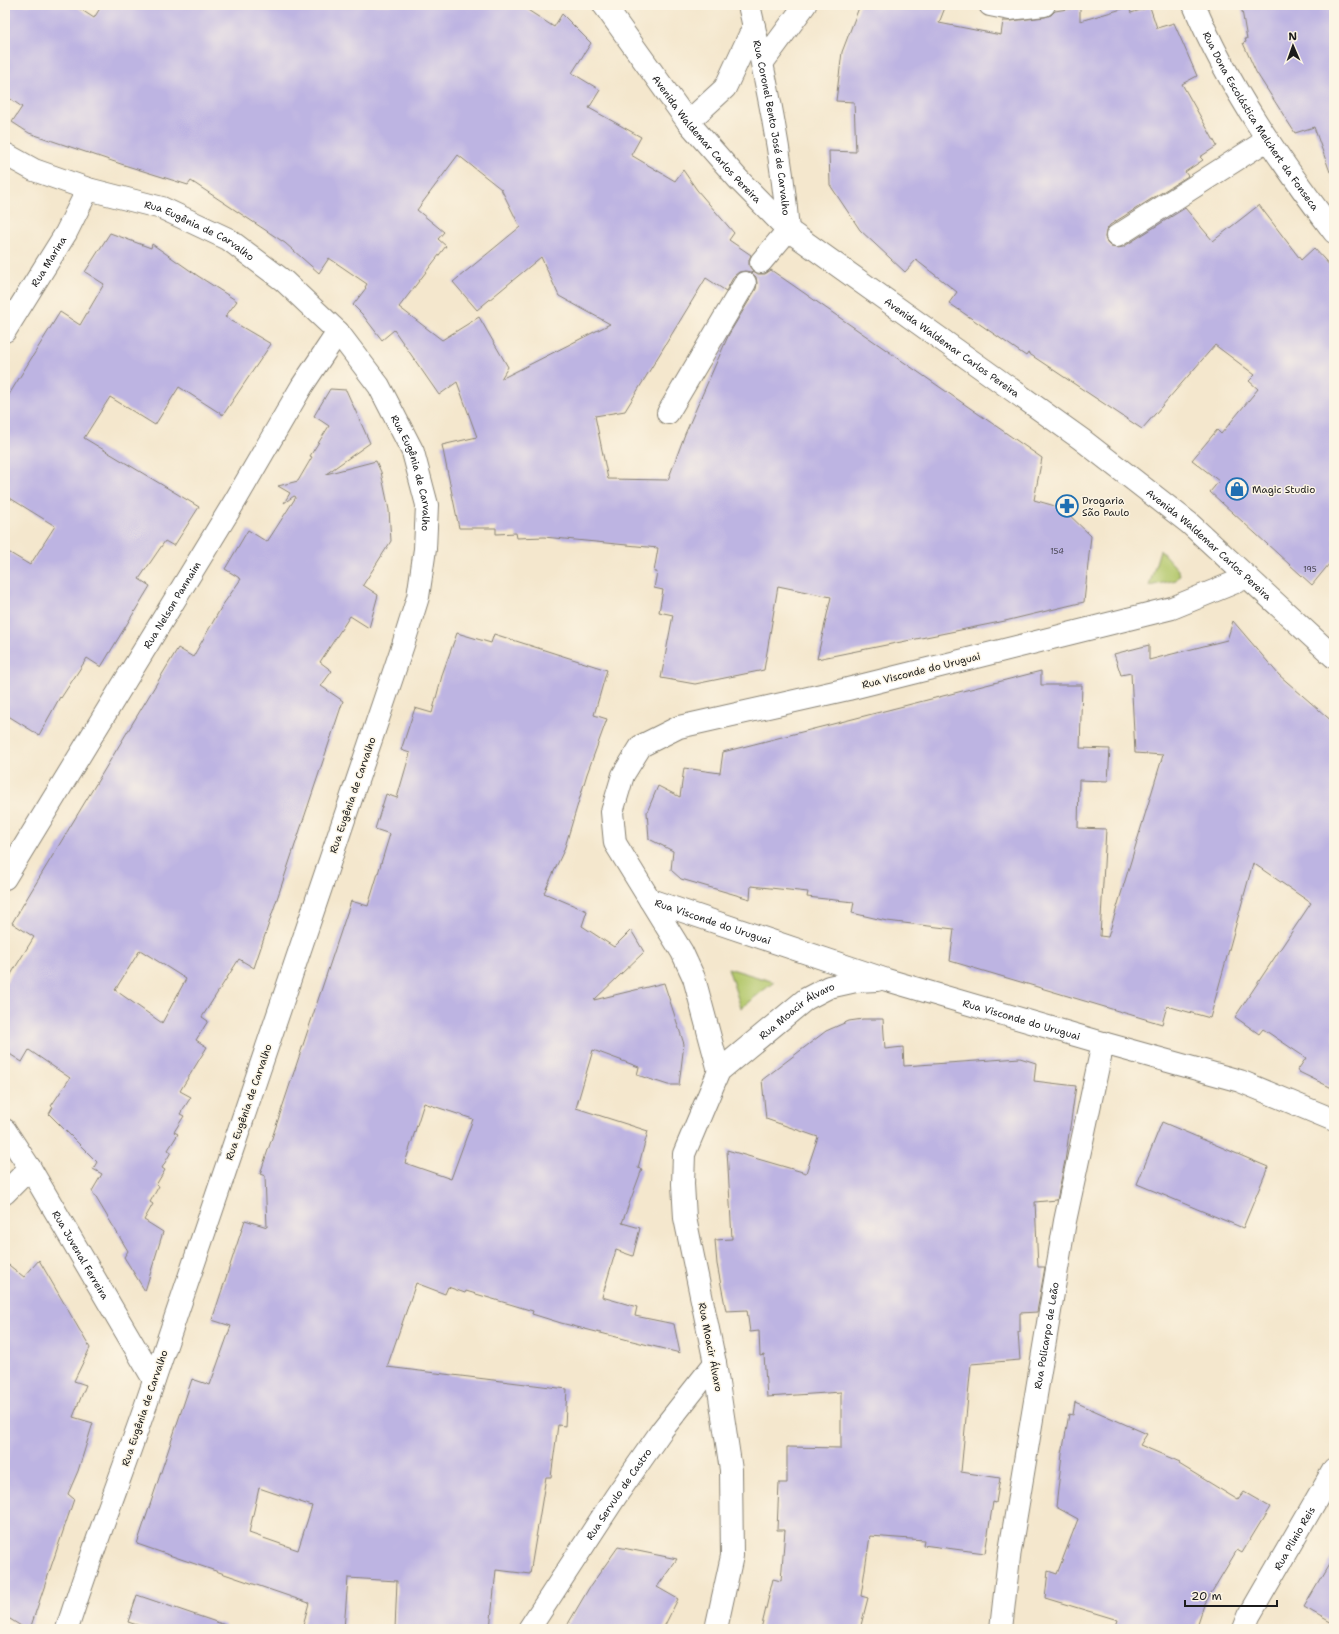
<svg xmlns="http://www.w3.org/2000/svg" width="1339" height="1634" font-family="'Shantell Sans',sans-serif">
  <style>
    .green { fill: #b2c76b; stroke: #677244 }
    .building { fill: #bdb4e2; fill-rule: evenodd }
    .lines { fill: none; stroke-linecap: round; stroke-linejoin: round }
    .minor-casing { stroke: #888274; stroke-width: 24 }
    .minor { stroke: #fff; stroke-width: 22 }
    .labels { text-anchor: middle; stroke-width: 3; stroke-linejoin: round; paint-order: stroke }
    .number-label { font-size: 8px; fill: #44424e }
    .street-label { font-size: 10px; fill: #1c1c1c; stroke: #fcf5e5 }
    .poi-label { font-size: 10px; fill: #1c1c1c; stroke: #fcf5e5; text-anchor: start }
  </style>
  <rect width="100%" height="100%" fill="#fcf5e5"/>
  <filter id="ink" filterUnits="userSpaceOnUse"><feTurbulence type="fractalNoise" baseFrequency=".025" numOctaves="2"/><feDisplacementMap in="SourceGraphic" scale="8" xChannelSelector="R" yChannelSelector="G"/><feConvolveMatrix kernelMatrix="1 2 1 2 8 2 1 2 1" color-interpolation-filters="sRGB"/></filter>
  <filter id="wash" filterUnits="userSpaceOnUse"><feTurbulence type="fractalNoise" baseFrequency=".012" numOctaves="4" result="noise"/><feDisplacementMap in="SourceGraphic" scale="16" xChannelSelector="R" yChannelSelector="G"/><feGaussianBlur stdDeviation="0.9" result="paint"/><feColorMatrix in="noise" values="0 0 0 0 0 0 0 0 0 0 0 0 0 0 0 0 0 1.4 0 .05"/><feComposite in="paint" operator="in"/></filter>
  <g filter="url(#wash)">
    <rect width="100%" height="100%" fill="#f4e7cd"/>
    <g class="green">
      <path d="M1160 550 1178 570 1180 574 1176 580 1149 586Z"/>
      <path d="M728 968 774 982 741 1008Z"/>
    </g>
    <g id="blocks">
      <g class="building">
        <path d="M5 5H74L94 18 102 5H520L554 27 562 14 591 43 572 73 600 90 589 108 641 137 631 155 675 181 683 170 697 190 734 233 729 240 751 255 749 260V266L753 271 758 274H765L771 270 1042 458 1034 500 1062 508 1091 536 1084 602 1005 621 817 659 831 597 778 586 764 670 695 684 661 678 673 615 659 612 663 590 654 588 657 572H654L658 548 544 537 517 538 516 533 496 534V528H459L442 445 477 437 457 382 439 395 394 330 382 340 362 314 353 305 366 288 365 287 367 284 329 258 319 273 285 243 191 181 188 185 121 164 29 133 12 122 22 107 5 95ZM458 155 501 189 520 227 453 282 477 310 541 257 559 296 610 324 501 379 508 367 479 317 442 340 399 307 446 246 438 239 444 232 417 210ZM745 271 751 272 756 277 757 283 756 289 729 334 685 434 668 480 608 479 595 416 625 411 706 278 726 291 734 276 739 272Z"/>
        <path d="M860 5H946L939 23 1001 35 1003 21H1011L1045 17 1051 15 1055 11 1080 7V21L1129 7 1131 13 1150 7 1157 28 1174 23 1197 76 1182 84 1217 146 1200 157 1203 160 1185 172 1188 176 1110 225 1106 231 1105 237 1107 243 1111 247 1117 248 1123 247 1185 208 1213 241 1259 205 1301 260 1314 248 1334 270V558L1312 585 1210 492 1219 481 1192 460 1217 430 1221 434 1258 389 1249 381 1255 375 1215 345 1142 429 1028 353 1026 356 949 303 957 292 916 260 905 272 860 230 830 185 829 151 856 152 854 102 836 101 842 52Z"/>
        <path d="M1241 5H1334V172H1330L1314 127 1295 133 1256 72 1243 43 1246 42 1245 39H1247Z"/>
        <path d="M110 233 151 248 152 244 198 276 237 301 225 317 271 344 223 415 179 387 155 425 110 397 84 438 199 507 174 546 165 541 139 579 150 586 101 667 87 658 61 698 60 697 39 735 5 714V550L30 565 55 526 5 495V401L60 312 80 325 104 284 85 272Z"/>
        <path d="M330 389 346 390 370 443 326 474 376 461 381 472 389 510 391 541 363 585 378 595 369 628 350 616 320 662 332 671 321 686 343 701 254 968 239 959 202 1017 208 1021 196 1040 207 1047 180 1091 191 1097 180 1114 184 1116 174 1132 178 1134 168 1150 171 1152 162 1168 165 1170 156 1185 159 1186 150 1202 153 1204 144 1220 163 1232 145 1291 124 1257 128 1251 92 1191 102 1174 93 1169 97 1162 49 1114 53 1107 51 1106 70 1078 29 1050 22 1062 5 1051V984L34 937 12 923 178 648 193 657 222 606 241 579 225 569 248 530 267 542 296 497 294 496 284 503 290 493 278 486 298 481 312 457 310 456 329 426 314 416ZM140 950 186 979 162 1023 115 990Z"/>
        <path d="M1233 621 1279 675 1334 723V1089L1297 1071 1306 1058 1263 1029 1259 1034 1235 1017 1311 903 1253 863 1210 1018 1167 1006 1162 1024 950 961 954 929 887 921 852 913 854 902 807 897 808 892 751 886 750 899 681 879 671 870 673 851 649 839 647 812 658 786 680 797 684 768 720 773 723 752 1041 671V685H1082L1080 748 1110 749 1108 781 1079 780 1078 828 1106 829 1100 936 1108 937 1163 755 1135 753 1131 673 1121 675 1114 654 1149 645V660L1227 640Z"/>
        <path d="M457 633 491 643 494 634 607 670 594 715 607 719 587 774 564 850 544 893 587 911 582 926 614 947 631 930 644 952 594 1000 664 983 684 1044 679 1085H668L637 1075 639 1067 593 1050 576 1108 648 1131 638 1168 642 1169 622 1223 640 1228 633 1256 616 1250 602 1297 637 1307 635 1316 674 1324 680 1353 561 1323 532 1314 533 1311 466 1291 465 1293 448 1287 445 1294 416 1283 387 1367 567 1389 565 1426 558 1425 551 1477H546L530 1574 496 1570 490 1629H395L397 1581 348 1578 344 1629H302L309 1603 137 1544 192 1379 210 1385 231 1326 212 1320 245 1220 267 1227 265 1176 260 1174 351 901 368 906 390 834 375 829 386 794 397 798 410 753 401 750 415 708 432 713 443 672ZM424 1103 473 1119 451 1179 405 1163ZM259 1488 312 1506 298 1550 249 1533Z"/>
        <path d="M863 1019H883L885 1049 903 1047 904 1066 1020 1058 1036 1063 1034 1081 1076 1086 1065 1161 1057 1200 1035 1202 1038 1267H1045L1037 1312 1020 1313V1332H1018L1020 1360 971 1364 961 1472 1000 1478 996 1503 993 1502 985 1553 923 1545 924 1540 870 1536 861 1596 868 1598 860 1629H761L773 1579 781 1581 785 1530H777L779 1483H787V1447L841 1448V1392L767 1397 764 1355 760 1356 759 1331 750 1332 747 1310 726 1311 717 1264 715 1240 732 1239 727 1150 806 1173 818 1137 766 1119 762 1080 826 1031 849 1021Z"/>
        <path d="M1162 1122 1268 1167 1243 1228 1137 1184Z"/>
        <path d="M39 1260 90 1348 74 1381 86 1385 73 1417 93 1423 78 1471 68 1494 74 1499 30 1629H26L5 1616V1262L24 1277Z"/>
        <path d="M1075 1402 1147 1434 1140 1445 1180 1462 1179 1464 1238 1500 1244 1492 1270 1507 1242 1553 1237 1550 1204 1605 1196 1629H1115L1118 1620 1045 1598 1048 1571 1057 1574 1078 1519 1056 1507 1062 1454 1069 1414 1073 1415Z"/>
        <path d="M618 1547 677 1559 657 1587 678 1599 663 1629H565L589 1588Z"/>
        <path d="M1334 1556V1624L1304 1607Z"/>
        <path d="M137 1595 225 1625 224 1629H149L128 1622Z"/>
      </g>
    </g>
  </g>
  <g filter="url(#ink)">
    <use href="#blocks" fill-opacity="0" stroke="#888274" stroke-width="1"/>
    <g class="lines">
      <g class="minor-casing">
        <g id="minor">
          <path id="s1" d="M604 5 688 122 738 179 788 230 1081 439 1189 523 1334 657"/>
          <path id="s2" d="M749 5C766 79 782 154 788 230L761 262"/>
          <path d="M990 5 1010 9 1044 5"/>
          <path id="s3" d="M1194 5C1229 88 1280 161 1334 232"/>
          <path d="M763 62 805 5"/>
          <path d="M688 122 725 88 754 26"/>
          <path id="s4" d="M5 154 34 170 88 189 162 208 228 239 284 281 338 332 379 386 413 452 427 505 425 549 418 597 403 645C321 889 237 1133 155 1378 127 1462 94 1544 67 1629"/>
          <path d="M1117 236 1267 140"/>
          <path id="s5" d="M5 331 66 233 88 189"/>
          <path d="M668 413 745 283"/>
          <path id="s6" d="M1248 577 1172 608 848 689 679 727 641 746 623 775 612 812 615 843 650 900 887 980 1103 1043 1240 1081 1334 1120"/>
          <path id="s7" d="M5 878 235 501 302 386 338 332"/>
          <path d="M650 900 682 952 694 978 719 1071"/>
          <path id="s8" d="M5 1130 30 1168 154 1380"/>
          <path d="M5 1193 30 1168"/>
          <path id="s9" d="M529 1629 616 1496 662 1430 715 1363"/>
          <path id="s10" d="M716 1629 732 1556 731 1470 715 1363 685 1218 683 1184 684 1154 719 1071 806 999 829 987 856 981 877 980"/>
          <path id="s11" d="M1001 1629 1009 1557 1065 1221 1103 1043"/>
          <path id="s12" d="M1244 1629 1249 1616 1334 1469"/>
        </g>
      </g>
      <use href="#minor" class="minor"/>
    </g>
  </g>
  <defs>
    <g id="shop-ring" transform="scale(1.15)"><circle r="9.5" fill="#fcf5e5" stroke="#1f6fb2" stroke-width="1.5"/><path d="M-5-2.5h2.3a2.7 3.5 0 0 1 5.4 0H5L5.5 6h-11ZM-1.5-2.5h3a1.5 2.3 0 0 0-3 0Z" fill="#1f6fb2"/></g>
    <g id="pharmacy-ring" transform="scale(1.15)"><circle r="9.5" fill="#fcf5e5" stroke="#1f6fb2" stroke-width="1.5"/><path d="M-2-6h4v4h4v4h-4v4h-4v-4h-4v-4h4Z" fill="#1f6fb2"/></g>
  </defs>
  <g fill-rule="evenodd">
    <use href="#shop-ring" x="1237" y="489"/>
    <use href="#pharmacy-ring" x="1067" y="506"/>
  </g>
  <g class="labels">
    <g class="number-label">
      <text x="1057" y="554">154</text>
      <text x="1310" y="572">195</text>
    </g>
    <g class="street-label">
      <text dy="4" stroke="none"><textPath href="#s3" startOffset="134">Rua Dona Escolástica Melchert da Fonseca</textPath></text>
      <text dy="4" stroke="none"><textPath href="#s2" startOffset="125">Rua Coronel Bento José de Carvalho</textPath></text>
      <text dy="4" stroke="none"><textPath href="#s1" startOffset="169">Avenida Waldemar Carlos Pereira</textPath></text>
      <text dy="4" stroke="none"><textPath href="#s4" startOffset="210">Rua Eugênia de Carvalho</textPath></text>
      <text dy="4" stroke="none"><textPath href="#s5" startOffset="82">Rua Marina</textPath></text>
      <text dy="4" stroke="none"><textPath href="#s1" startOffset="493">Avenida Waldemar Carlos Pereira</textPath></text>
      <text dy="4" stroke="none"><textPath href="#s4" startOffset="546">Rua Eugênia de Carvalho</textPath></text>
      <text dy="4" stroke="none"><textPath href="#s1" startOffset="817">Avenida Waldemar Carlos Pereira</textPath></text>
      <text dy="4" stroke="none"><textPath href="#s7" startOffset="320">Rua Nelson Pannaim</textPath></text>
      <text transform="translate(921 670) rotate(-14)" y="4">Rua Visconde do Uruguai</text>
      <text transform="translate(352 795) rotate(-71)" y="4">Rua Eugênia de Carvalho</text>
      <text dy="4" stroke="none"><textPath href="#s6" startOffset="869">Rua Visconde do Uruguai</textPath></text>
      <text dy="4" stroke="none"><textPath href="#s10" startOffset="670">Rua Moacir Álvaro</textPath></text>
      <text dy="4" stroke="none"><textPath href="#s6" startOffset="1193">Rua Visconde do Uruguai</textPath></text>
      <text transform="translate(248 1102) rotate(-71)" y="4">Rua Eugênia de Carvalho</text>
      <text dy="4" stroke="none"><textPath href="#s8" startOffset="146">Rua Juvenal Ferreira</textPath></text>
      <text dy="4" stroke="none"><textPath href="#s11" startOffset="297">Rua Policarpo de Leão</textPath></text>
      <text transform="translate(711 1347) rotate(79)" y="4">Rua Moacir Álvaro</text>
      <text transform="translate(144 1408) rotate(-71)" y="4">Rua Eugênia de Carvalho</text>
      <text dy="4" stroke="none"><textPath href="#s9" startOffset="162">Rua Servulo de Castro</textPath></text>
      <text dy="4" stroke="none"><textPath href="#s12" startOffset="104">Rua Plinio Reis</textPath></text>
    </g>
    <g class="poi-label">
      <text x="1252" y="493">Magic Studio</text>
      <text x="1082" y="504">Drogaria<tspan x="1082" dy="12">São Paulo</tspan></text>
    </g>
  </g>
  <rect width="1339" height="1634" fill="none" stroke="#fcf5e5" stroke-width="20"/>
  <g transform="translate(1293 46) rotate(358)" stroke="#fcf5e5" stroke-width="3" paint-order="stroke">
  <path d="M0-3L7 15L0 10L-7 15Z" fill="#1c1c1c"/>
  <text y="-6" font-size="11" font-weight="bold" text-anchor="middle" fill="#1c1c1c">N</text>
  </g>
  <path d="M1185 1600v6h92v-6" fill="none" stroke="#1c1c1c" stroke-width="2"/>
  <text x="1191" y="1600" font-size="12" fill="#1c1c1c" stroke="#fcf5e5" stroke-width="3" paint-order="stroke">20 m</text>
</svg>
